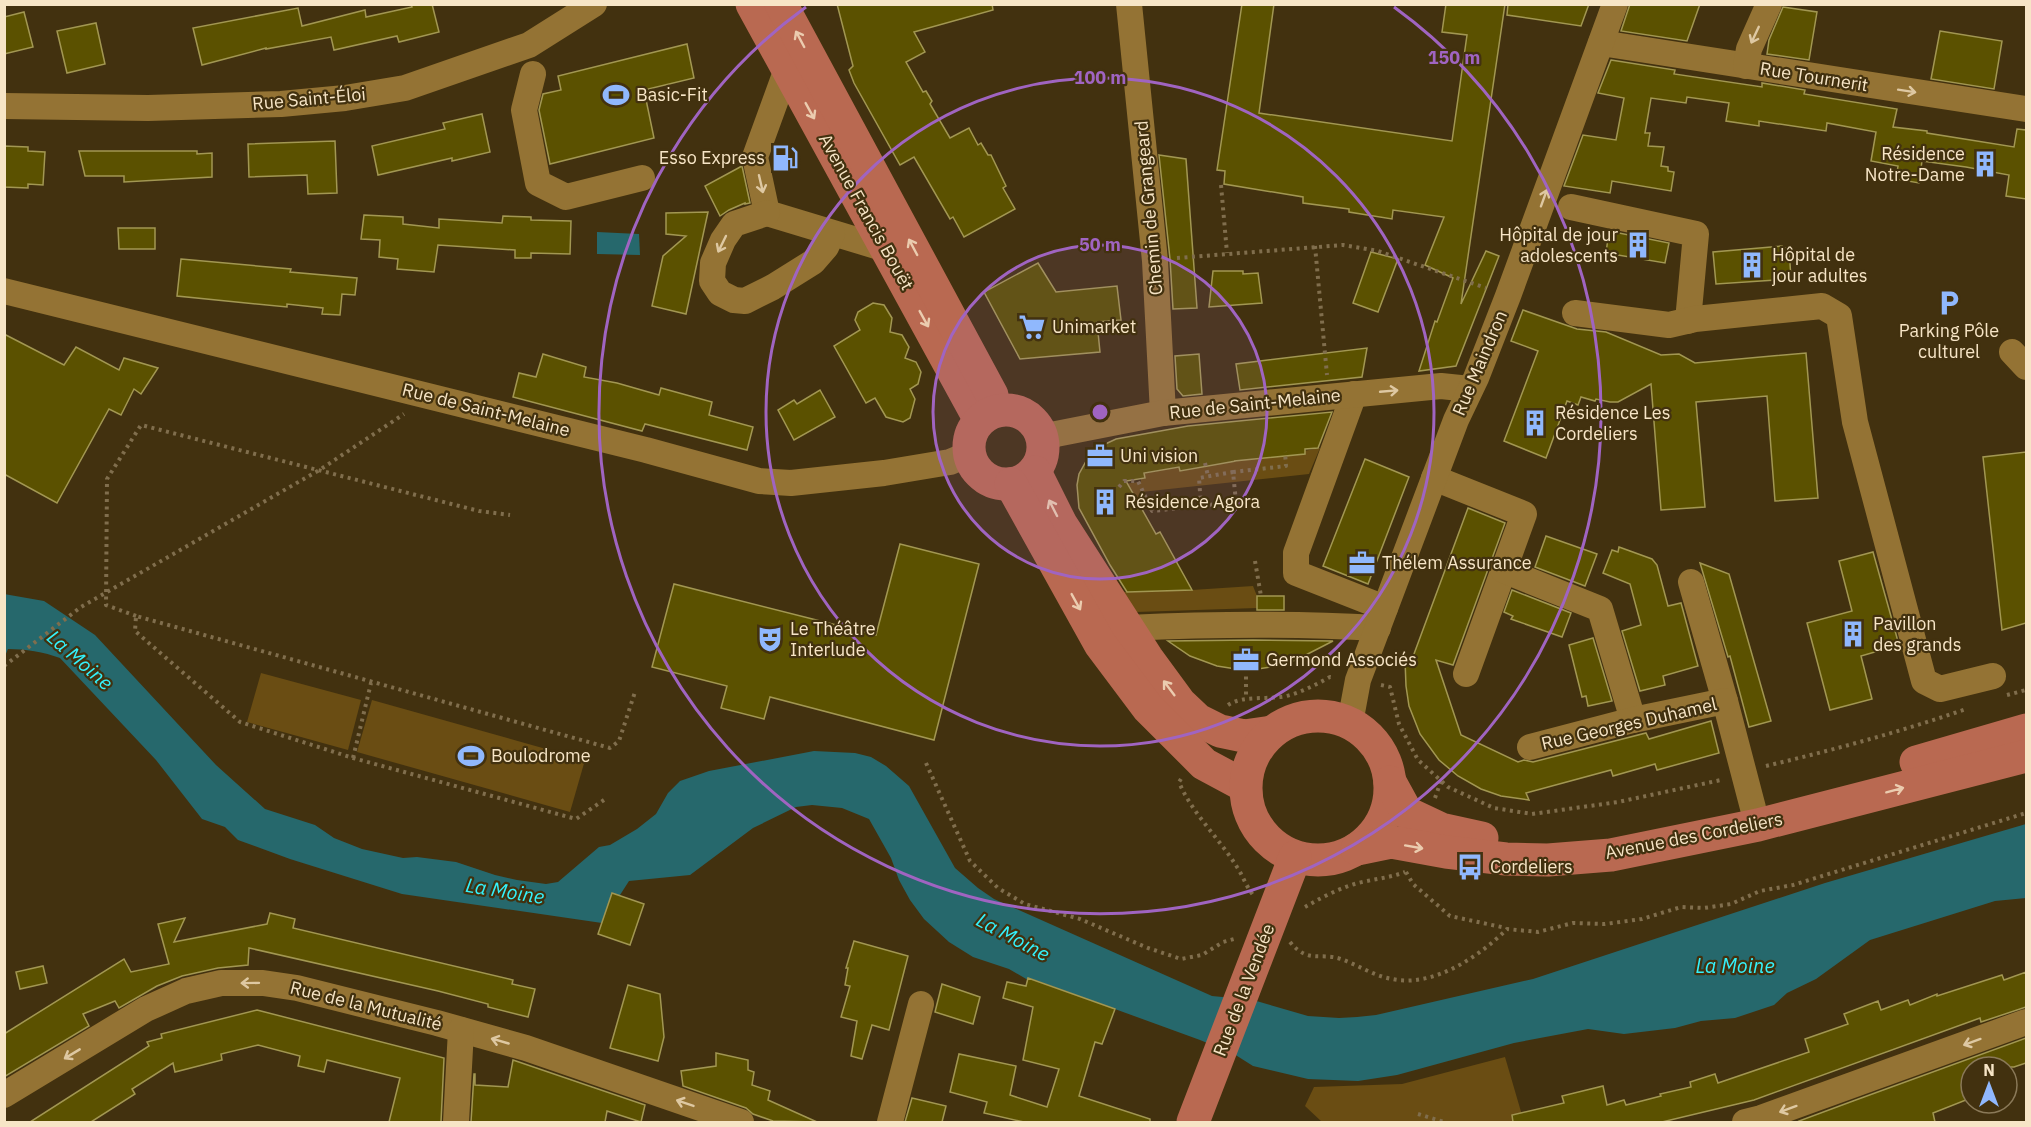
<svg xmlns="http://www.w3.org/2000/svg" width="2031" height="1127" font-family="'IBM Plex Sans',sans-serif">
  <style>
    .green { fill: #6a4d13 }
    .water { fill: #26686c }
    .building { fill: #5b5100; stroke: #a29752; stroke-width: 1.5 }
    .lines { fill: none; stroke-linecap: round; stroke-linejoin: round }
    .path { stroke: #806e4d; stroke-width: 4; stroke-dasharray: 3 4.5; stroke-linecap: butt }
    .minor { stroke: #947334; stroke-width: 26 }
    .major { stroke: #b96951; stroke-width: 33 }
    .oneway { stroke: #dec8a2 }
    .oneway2 { stroke: #ebccaf }
    .ring { fill: none; stroke: #a064c1; stroke-width: 3 }
    .labels { text-anchor: middle; stroke-width: 4.5; stroke-linejoin: round; paint-order: stroke }
    .street-label { font-size: 18px; fill: #f7e5c6; stroke: #42310f }
    .poi-label { font-size: 18px; fill: #f7e5c6; stroke: #42310f; text-anchor: start }
    .water-label { font-size: 20px; font-style: italic; fill: #34f1fb; stroke: #42310f }
    .centre { fill: #a064c1; stroke: #42310f; stroke-width: 3 }
    .ring-label { font-size: 18px; text-anchor: middle; font-weight: bold; fill: #a064c1; stroke: #42310f; stroke-width: 4.5; stroke-linejoin: round; paint-order: stroke }
  </style>
  <rect width="100%" height="100%" fill="#42310f"/>
  <g class="green">
    <path d="M1320 448 1309 474 1141 492 1147 505 1136 511 1123 484 1141 482V478L1145 477V473L1179 467 1180 471 1191 469 1190 465 1227 463V459L1266 458Z"/>
    <path d="M1253 586 1257 596V608L1136 612 1123 592 1192 590Z"/>
    <path d="M261 673 361 700 348 750 247 722Z"/>
    <path d="M372 700 585 760 570 812 357 752Z"/>
    <path d="M1505 1057 1524 1122H1322L1305 1106 1314 1087 1402 1084Z"/>
  </g>
  <g class="water">
    <path d="M597 232 639 234 640 255 597 254Z"/>
    <path d="M4 594 44 601 95 635 216 765 265 809 315 825 334 838 362 849 403 858 417 857 456 862 495 875 517 880 546 884 558 882 599 847 610 845 637 829 656 814 668 793 680 781 709 771 814 751 855 753 871 757 886 766 909 786 955 868 978 888 994 899 1212 996 1253 1000 1308 1016 1339 1018 1357 1017 1376 1015 1533 979 1825 883 2026 824V898L1995 901 1870 940 1816 979 1787 993 1774 1005 1735 1018 1701 1021 1675 1028 1624 1034 1588 1029 1514 1043 1397 1075 1358 1081 1308 1079 1253 1066 1234 1054 1200 1040 1038 981 1029 978 1028 980 1009 969 973 957 949 942 924 919 910 900 899 880 891 858 869 819 842 808 812 805 796 807 753 828 690 875 629 881 602 923 402 894 290 859 238 840 225 827 202 819 156 760 60 658C44 652 25 649 8 649L5 656Z"/>
  </g>
  <g class="building">
    <path d="M411 4H432L439 32 399 42 397 36 334 50 331 37 266 49V48L202 65 193 28 298 8 302 26 365 10 366 17 412 7Z"/>
    <path d="M837 4H992L993 10 914 32 925 52 906 62 923 92 926 91 932 101 930 104 950 138 969 128 978 145 981 143 988 155H991L1006 186 1003 188 1015 209 964 237 953 217 950 219 914 157 900 165 854 83 849 70 853 66Z"/>
    <path d="M1242 4H1274L1259 113 1452 141 1467 35 1442 32 1446 4H1505L1461 304 1486 251 1499 256 1456 366 1419 371 1435 321 1437 322 1453 278 1425 265 1444 217 1393 210 1392 219 1349 212V209L1303 203V197L1224 184 1225 171 1217 170Z"/>
    <path d="M1508 4H1589L1581 26 1507 15Z"/>
    <path d="M1630 4H1700L1687 41 1621 31Z"/>
    <path d="M1783 7 1817 12 1809 60 1767 54 1769 40Z"/>
    <path d="M24 12 33 47 4 54V17Z"/>
    <path d="M96 23 105 64 67 73 57 31Z"/>
    <path d="M1940 31 2002 41 1994 89 1931 79Z"/>
    <path d="M687 44 694 78 644 90 654 138 550 164 539 110 543 94 561 90 558 76Z"/>
    <path d="M1611 60 1675 70 1674 74 1762 87V83L1805 90 1804 94 1897 109 1893 127 1927 131V133L2014 147 2017 129 2026 130V199L2006 196 2009 175 1966 167 1922 161 1919 183 1896 179 1898 166 1871 161 1876 132 1827 123 1826 131 1759 121V126L1726 121 1729 103 1687 97 1686 103 1651 98 1645 133H1650L1648 146 1664 147 1661 166 1668 167V171L1674 172 1671 191 1612 181 1610 193 1564 186 1583 135 1616 140 1624 98 1598 93Z"/>
    <path d="M482 114 490 152 452 161V158L378 175 372 146 445 129 443 123Z"/>
    <path d="M335 141 337 193 308 194 307 175 249 177 248 144Z"/>
    <path d="M4 146 28 147V151L45 152 43 185 28 184V188L4 187Z"/>
    <path d="M79 151H197V154L212 153V177L124 182V176H85Z"/>
    <path d="M1159 155 1186 159 1197 308 1173 309 1170 259Z"/>
    <path d="M742 166 750 203 745 204V203L729 210 720 216 705 186Z"/>
    <path d="M708 212 686 314 652 306 663 256 686 236 666 234V213Z"/>
    <path d="M364 215 403 217V224L439 228V219L502 223 503 216 531 217V220L571 221 570 254 531 253V258H515V250L438 245 434 272 397 269 398 259 379 257 380 240 361 239Z"/>
    <path d="M118 228H155V249H119Z"/>
    <path d="M1609 231 1669 243 1665 263 1606 253Z"/>
    <path d="M1782 246V248H1789L1791 279 1716 284 1713 252Z"/>
    <path d="M1371 252 1398 259 1378 312 1353 303Z"/>
    <path d="M181 259 291 269 290 272 357 278 355 295 342 294 340 315 322 314 323 308 287 304V307L177 296Z"/>
    <path d="M1038 263 1056 292 1117 286 1121 320 1097 322 1100 352 1020 359 984 292Z"/>
    <path d="M1213 271H1243V274L1258 273 1262 303 1209 307Z"/>
    <path d="M873 303 884 305 892 318 890 332 902 335 909 347 905 358 916 362 921 372 918 384 910 389 915 399 910 418 903 422 886 417 875 398 866 403 834 346 860 330 855 320 858 312Z"/>
    <path d="M1523 310 1577 329 1606 332 1661 355 1679 354 1695 363 1806 353 1818 498 1775 501 1767 396 1696 402 1705 507 1661 510 1651 384 1618 402H1610L1596 399 1595 401 1581 397 1578 405 1567 401 1546 458 1504 441 1538 351 1511 341Z"/>
    <path d="M4 334 64 365 76 347 119 370 124 358 158 368 141 394 134 389 121 415 109 409 57 503 4 474Z"/>
    <path d="M1367 348 1362 377 1240 390 1236 364Z"/>
    <path d="M543 354 586 367 584 377 617 383 659 395 661 388 712 402 709 415 753 427 747 450 645 424 642 431 513 397 519 373 536 377Z"/>
    <path d="M1199 354 1202 394 1183 396 1177 389 1175 356Z"/>
    <path d="M820 390 835 417 794 440 778 410 794 400 797 404Z"/>
    <path d="M1332 412 1318 448 1305 449V454L1234 461H1236L1180 471 1179 467 1144 473 1145 478 1126 481 1156 534 1160 532 1192 590 1127 592 1110 565 1079 508 1077 485 1079 474 1090 454 1099 447 1116 439 1188 426Z"/>
    <path d="M2026 452V623L2002 630 1983 457Z"/>
    <path d="M1365 459 1409 477 1368 584 1323 566Z"/>
    <path d="M1468 508 1505 523 1453 665 1436 660 1461 735 1518 762 1524 760 1533 762 1646 733 1649 739 1711 721 1719 753 1657 770 1655 764 1613 776 1611 770 1526 793 1529 800 1501 796 1481 789 1458 776 1439 760 1420 734 1409 706 1406 686 1405 660 1411 662Z"/>
    <path d="M1546 536 1597 554 1585 586 1535 567Z"/>
    <path d="M900 544 979 564 934 740 770 697 764 719 721 708 727 686 652 667 674 584 876 635Z"/>
    <path d="M1619 547 1652 559 1657 565 1668 606 1681 603 1698 666 1663 676 1665 685 1640 691 1622 631 1641 625 1630 584 1603 573 1612 550 1618 552Z"/>
    <path d="M1873 552 1899 645 1861 656 1872 699 1830 710 1807 623 1852 611 1839 561Z"/>
    <path d="M1700 563 1729 574 1771 721 1749 727 1730 656 1728 657Z"/>
    <path d="M1512 590 1571 613 1562 637 1511 619 1513 616 1504 612Z"/>
    <rect x="1257" y="596" width="27" height="14"/>
    <path d="M1593 638 1612 701 1588 706 1586 696 1582 697 1569 645Z"/>
    <path d="M1253 640 1333 641 1296 660 1282 665 1258 669H1236L1217 666 1190 656 1168 641Z"/>
    <path d="M612 893 644 904 630 945 598 934Z"/>
    <path d="M270 913 295 919 293 928 513 980 512 984 535 989 528 1017 488 1007V1004L438 991 249 948 248 965 218 968 182 976 157 986 119 1008 115 1001 83 1014 89 1026 4 1077V1034L124 959 131 972 169 964 158 924 185 918 174 942 267 924Z"/>
    <path d="M854 941 908 956 889 1030 872 1025 862 1059 851 1056 857 1021 841 1017 850 986 845 985 848 968H846Z"/>
    <path d="M43 966 47 983 20 989 16 972Z"/>
    <path d="M2026 972V1007L1981 1022 1980 1018 1754 1100 1662 1122H1513L1512 1115 1564 1103 1562 1096 1603 1086 1607 1105 1624 1100 1626 1105 1661 1096 1660 1094 1691 1087 1690 1082 1715 1074 1718 1083 1809 1052 1805 1039 1848 1024 1844 1014 1878 1001 1881 1010 1908 1000 1910 1005 1937 994V996L2002 975 2004 980Z"/>
    <path d="M1028 978 1115 1009 1102 1044 1095 1042 1079 1096 1150 1119V1122H1024L984 1113 987 1102 950 1092 959 1054 1016 1066 1010 1095 1047 1107 1059 1069 1023 1060 1033 1007 1003 998 1007 982 1026 986Z"/>
    <path d="M942 984 980 997 973 1024 935 1012Z"/>
    <path d="M628 985 660 994 664 1037 658 1061 610 1048Z"/>
    <path d="M257 1010 444 1058 441 1122H389L400 1078 327 1060 324 1072 298 1066 300 1056 258 1045 221 1054 222 1060 175 1072 173 1063 132 1089 135 1094 91 1122H30L149 1046 147 1042 162 1038 161 1034Z"/>
    <path d="M2026 1038V1063L2014 1067H1971V1098L1933 1113 1935 1122H1800L1799 1121 1853 1101Z"/>
    <path d="M716 1053 748 1060V1070L754 1072 752 1085 770 1091 768 1100 817 1122 773 1121 753 1114 746 1108 683 1086 681 1071 716 1066Z"/>
    <path d="M513 1060 645 1105 641 1122 607 1111 605 1122H471L474 1074H475V1085L508 1087Z"/>
    <path d="M912 1098 946 1106 942 1122H905Z"/>
  </g>
  <g class="lines">
    <g class="path">
      <path d="M1221 185 1227 253"/>
      <path d="M1315 246 1327 375"/>
      <path d="M1177 258 1343 245 1378 251 1486 288"/>
      <path d="M1205 463 1208 476"/>
      <path d="M1119 487 1124 481H1138L1152 511 1236 502 1237 511"/>
      <path d="M1236 502 1233 472 1286 466 1285 452"/>
      <path d="M1201 506 1199 478 1233 472"/>
      <path d="M1255 561 1261 596"/>
      <path d="M136 616 106 605 107 479 141 425 479 511 510 515"/>
      <path d="M4 666 81 607 321 469 404 414"/>
      <path d="M1246 669V699"/>
      <path d="M1381 685 1390 687 1399 724 1418 760 1448 787 1494 808 1532 814 1618 802 1721 780"/>
      <path d="M2007 695 2026 690"/>
      <path d="M1228 705C1245 694 1270 701 1290 695 1304 691 1317 684 1330 677L1335 678"/>
      <path d="M353 758 371 683"/>
      <path d="M926 763 970 861 998 888 1025 904 1080 919 1148 948 1181 959 1202 955 1223 942 1234 939"/>
      <path d="M1766 766C1833 750 1900 732 1966 709"/>
      <path d="M1181 779 1179 782C1191 812 1219 838 1237 867 1243 876 1246 886 1253 895"/>
      <path d="M1435 798 1441 781"/>
      <path d="M604 800 576 819 353 758 240 722 135 631 136 616 610 748 619 741 635 692"/>
      <path d="M1406 872 1413 884 1450 916 1506 928"/>
      <path d="M1305 907C1321 898 1339 888 1358 883 1374 879 1389 878 1405 872"/>
      <path d="M1290 942C1308 964 1320 952 1341 959 1358 965 1374 976 1392 979 1433 988 1480 956 1507 929L1538 932 1573 923 1605 924 1642 919 1681 907 1704 908 1731 904 1760 891 1793 885 2026 813"/>
      <path d="M1418 1114 1444 1122"/>
    </g>
    <g class="minor">
      <path d="M1129 4 1155 261 1163 413"/>
      <path d="M1601 43 2026 109"/>
      <path d="M1746 66 1749 49 1769 4"/>
      <path d="M787 69 755 157 767 213 886 249"/>
      <path d="M533 74 524 110 538 183 566 197 642 178"/>
      <path d="M4 106 148 108 281 104 345 98 405 88 529 45 594 4"/>
      <path d="M1571 207 1696 234 1688 321"/>
      <path d="M767 213 734 224 723 240 713 263 712 281 720 293 734 300 745 301 773 287 813 262 826 247 832 234"/>
      <path d="M4 291 646 450 759 481 791 483 884 473 950 462 969 454"/>
      <path d="M1575 313 1669 325 1695 319 1822 306 1839 316 1855 422 1924 681 1940 689 1993 676"/>
      <path d="M2012 352 2026 367"/>
      <path d="M1354 394 1296 553V573L1385 608"/>
      <path d="M1043 439 1056 434 1163 413 1441 386 1470 389"/>
      <path d="M1434 478 1524 514 1466 674"/>
      <path d="M1503 570 1600 609 1633 720"/>
      <path d="M1691 582 1725 701"/>
      <path d="M1127 628C1211 624 1294 623 1378 628"/>
      <path d="M1350 723 1358 680 1456 420 1476 378 1508 296 1615 4"/>
      <path d="M1530 747 1633 720 1725 701 1753 808"/>
      <path d="M4 1095 146 1009 186 991 221 983H263L297 988 437 1023 526 1048 741 1122"/>
      <path d="M456 1122 461 1030"/>
      <path d="M890 1122 921 1004"/>
      <path d="M1745 1122 1761 1118 2026 1022"/>
    </g>
    <g class="major">
      <path d="M752 4 980 420"/>
      <path d="M781 4 992 395"/>
      <circle cx="1006" cy="447" r="37"/>
      <path d="M1035 472 1061 524 1147 658 1180 703 1198 720 1220 731 1244 736 1272 732"/>
      <path d="M1011 484 1100 644 1148 708 1204 764 1245 786"/>
      <circle cx="1318" cy="788" r="72"/>
      <path d="M1916 762 2026 730"/>
      <path d="M1390 782 1407 813 1441 829 1482 838"/>
      <path d="M1357 849 1391 842 1446 852 1506 859 1548 860 1611 855 1758 825 2026 756"/>
      <path d="M1193 1122 1295 857"/>
    </g>
  </g>
  <defs><path id="oneway-shaft" d="M-6 0H5M1.5-3L5.5 0L1.5 3" fill="none" stroke-width="1.6" stroke-linecap="round" stroke-linejoin="round" transform="scale(1.5)"/></defs>
  <g class="oneway">
    <use href="#oneway-shaft" transform="translate(1755 35) rotate(115)"/>
    <use href="#oneway-shaft" transform="translate(1907 91) rotate(9)"/>
    <use href="#oneway-shaft" transform="translate(761 184) rotate(77)"/>
    <use href="#oneway-shaft" transform="translate(1544 198) rotate(-70)"/>
    <use href="#oneway-shaft" transform="translate(722 244) rotate(116)"/>
    <use href="#oneway-shaft" transform="translate(1389 391) rotate(-5)"/>
    <use href="#oneway-shaft" transform="translate(250 983) rotate(179)"/>
    <use href="#oneway-shaft" transform="translate(500 1041) rotate(-164)"/>
    <use href="#oneway-shaft" transform="translate(1972 1042) rotate(160)"/>
    <use href="#oneway-shaft" transform="translate(72 1054) rotate(149)"/>
    <use href="#oneway-shaft" transform="translate(685 1103) rotate(-161)"/>
    <use href="#oneway-shaft" transform="translate(1788 1109) rotate(160)"/>
  </g>
  <g class="oneway2">
    <use href="#oneway-shaft" transform="translate(800 39) rotate(-118)"/>
    <use href="#oneway-shaft" transform="translate(810 111) rotate(61)"/>
    <use href="#oneway-shaft" transform="translate(913 247) rotate(-118)"/>
    <use href="#oneway-shaft" transform="translate(924 319) rotate(61)"/>
    <use href="#oneway-shaft" transform="translate(1053 508) rotate(-117)"/>
    <use href="#oneway-shaft" transform="translate(1076 602) rotate(61)"/>
    <use href="#oneway-shaft" transform="translate(1169 688) rotate(-127)"/>
    <use href="#oneway-shaft" transform="translate(1895 790) rotate(-15)"/>
    <use href="#oneway-shaft" transform="translate(1414 847) rotate(10)"/>
  </g>
  <circle cx="1100" cy="412" r="167" fill="#a064c1" fill-opacity=".12"/>
  <g class="ring">
    <circle cx="1100" cy="412" r="167"/>
    <circle cx="1100" cy="412" r="334"/>
    <path d="M1394 7A501 501 0 1 1 806 7"/>
  </g>
  <defs>
    <g id="stadium-bare" transform="scale(2.07)"><path d="M0-5a6.5 5 0 1 0 0 10a6.5 5 0 1 0 0-10ZM-3.5-1.8h7v3.6h-7Z" fill="#90b8fd" stroke="#42310f" stroke-width="2.5" paint-order="stroke"/></g>
    <g id="fuel-bare" transform="scale(2.07)"><path d="M-5.5-6h7V0h2V4h1.3V-2.5L3-4.5l.8-.8L6-3V5H2.5V1h-1V6h-7ZM-4.2-4.7v3.2H.2V-4.7Z" fill="#90b8fd" stroke="#42310f" stroke-width="2.5" paint-order="stroke"/></g>
    <g id="building-bare" transform="scale(2.07)"><path d="M-4-6H4V6H1V3H-1V6H-4ZM-2.5-4.3h1.7v1.8h-1.7ZM.8-4.3h1.7v1.8H.8ZM-2.5-1h1.7V.8h-1.7ZM.8-1h1.7V.8H.8Z" fill="#90b8fd" stroke="#42310f" stroke-width="2.5" paint-order="stroke"/></g>
    <g id="parking-bare" transform="scale(2.07)"><path d="M-3.5-5.5H1a3.5 3.5 0 0 1 0 7H-1V5.5H-3.5ZM-1-3.4V-.6H.8a1.4 1.4 0 0 0 0-2.8Z" fill="#90b8fd" stroke="#42310f" stroke-width="2.5" paint-order="stroke"/></g>
    <g id="supermarket-bare" transform="scale(2.07)"><path d="M-6-5.5h2.5l.6 2H6L4.5 2H-2.5L-4.4-4H-6ZM-1.5 3.2a1.3 1.3 0 1 0 .1 0ZM3 3.2a1.3 1.3 0 1 0 .1 0Z" fill="#90b8fd" stroke="#42310f" stroke-width="2.5" paint-order="stroke"/></g>
    <g id="office-bare" transform="scale(2.07)"><path d="M-6-3h4V-5.5h4V-3h4V5H-6ZM-1-4.5V-3h2v-1.5ZM-6 0V1H6V0Z" fill="#90b8fd" stroke="#42310f" stroke-width="2.5" paint-order="stroke"/></g>
    <g id="theatre-bare" transform="scale(2.07)"><path d="M-5-5.5Q0-4 5-5.5V0Q5 5 0 6Q-5 5-5 0ZM-3.3-2.5H-1v1.5H-3.3ZM1-2.5H3.3v1.5H1ZM-2.8 1Q0 5.5 2.8 1Z" fill="#90b8fd" stroke="#42310f" stroke-width="2.5" paint-order="stroke"/></g>
    <g id="bus-bare" transform="scale(2.07)"><path d="M-5-6H5V4H4V6H2V4H-2V6H-4V4H-5ZM-3.5-4V0h7V-4ZM-3.5 1.2v1.5H-2V1.2ZM2 1.2v1.5H3.5V1.2Z" fill="#90b8fd" stroke="#42310f" stroke-width="2.5" paint-order="stroke"/></g>
  </defs>
  <g fill-rule="evenodd">
    <use href="#stadium-bare" x="616" y="95"/>
    <use href="#fuel-bare" x="785" y="158"/>
    <use href="#building-bare" x="1985" y="164"/>
    <use href="#building-bare" x="1638" y="245"/>
    <use href="#building-bare" x="1752" y="265"/>
    <use href="#parking-bare" x="1949" y="303"/>
    <use href="#supermarket-bare" x="1032" y="327"/>
    <use href="#building-bare" x="1535" y="423"/>
    <use href="#office-bare" x="1100" y="456"/>
    <use href="#building-bare" x="1105" y="502"/>
    <use href="#office-bare" x="1362" y="563"/>
    <use href="#building-bare" x="1853" y="634"/>
    <use href="#theatre-bare" x="770" y="639"/>
    <use href="#office-bare" x="1246" y="660"/>
    <use href="#stadium-bare" x="471" y="756"/>
    <use href="#bus-bare" x="1470" y="867"/>
  </g>
  <g class="labels">
    <g class="street-label">
      <text transform="translate(1814 77) rotate(9)" y="6">Rue Tournerit</text>
      <text transform="translate(309 99) rotate(-5)" y="6">Rue Saint-Éloi</text>
      <text transform="translate(1149 208) rotate(-95)" y="6">Chemin de Grangeard</text>
      <text transform="translate(866 212) rotate(61)" y="6">Avenue Francis Bouët</text>
      <text transform="translate(1480 363) rotate(-67)" y="6">Rue Maindron</text>
      <text transform="translate(1255 404) rotate(-6)" y="6">Rue de Saint-Melaine</text>
      <text transform="translate(486 410) rotate(14)" y="6">Rue de Saint-Melaine</text>
      <text transform="translate(1629 724) rotate(-13)" y="6">Rue Georges Duhamel</text>
      <text transform="translate(1694 836) rotate(-11)" y="6">Avenue des Cordeliers</text>
      <text transform="translate(1244 990) rotate(-69)" y="6">Rue de la Vendée</text>
      <text transform="translate(366 1006) rotate(14)" y="6">Rue de la Mutualité</text>
    </g>
    <g class="poi-label">
      <text x="636" y="101">Basic-Fit</text>
      <text x="1965" y="160" text-anchor="end">Résidence<tspan x="1965" dy="21">Notre-Dame</tspan></text>
      <text x="765" y="164" text-anchor="end">Esso Express</text>
      <text x="1618" y="241" text-anchor="end">Hôpital de jour<tspan x="1618" dy="21">adolescents</tspan></text>
      <text x="1772" y="261">Hôpital de<tspan x="1772" dy="21">jour adultes</tspan></text>
      <text x="1052" y="333">Unimarket</text>
      <text x="1949" y="337" text-anchor="middle">Parking Pôle<tspan x="1949" dy="21">culturel</tspan></text>
      <text x="1555" y="419">Résidence Les<tspan x="1555" dy="21">Cordeliers</tspan></text>
      <text x="1120" y="462">Uni vision</text>
      <text x="1125" y="508">Résidence Agora</text>
      <text x="1382" y="569">Thélem Assurance</text>
      <text x="1873" y="630">Pavillon<tspan x="1873" dy="21">des grands</tspan></text>
      <text x="790" y="635">Le Théâtre<tspan x="790" dy="21">Interlude</tspan></text>
      <text x="1266" y="666">Germond Associés</text>
      <text x="491" y="762">Boulodrome</text>
      <text x="1490" y="873">Cordeliers</text>
    </g>
    <g class="water-label">
      <text transform="translate(80 660) rotate(41)" y="7">La Moine</text>
      <text transform="translate(505 891) rotate(9)" y="7">La Moine</text>
      <text transform="translate(1013 937) rotate(28)" y="7">La Moine</text>
      <text x="1735" y="973">La Moine</text>
    </g>
  </g>
  <circle cx="1100" cy="412" r="9" class="centre"/>
  <g class="ring-label">
    <text x="1454" y="64">150 m</text>
    <text x="1100" y="84">100 m</text>
    <text x="1100" y="251">50 m</text>
  </g>
  <rect width="2031" height="1127" fill="none" stroke="#f7e5c6" stroke-width="12"/>
  <g transform="translate(1989 1085)"><circle r="28" fill="#42310f" stroke="#8a7958" stroke-width="1.5"/>
  <path d="M0-4.5L10 22L0 15L-10 22Z" fill="#90b8fd"/>
  <text y="-9" font-size="16" font-weight="bold" text-anchor="middle" fill="#f7e5c6">N</text>
  </g>
</svg>
